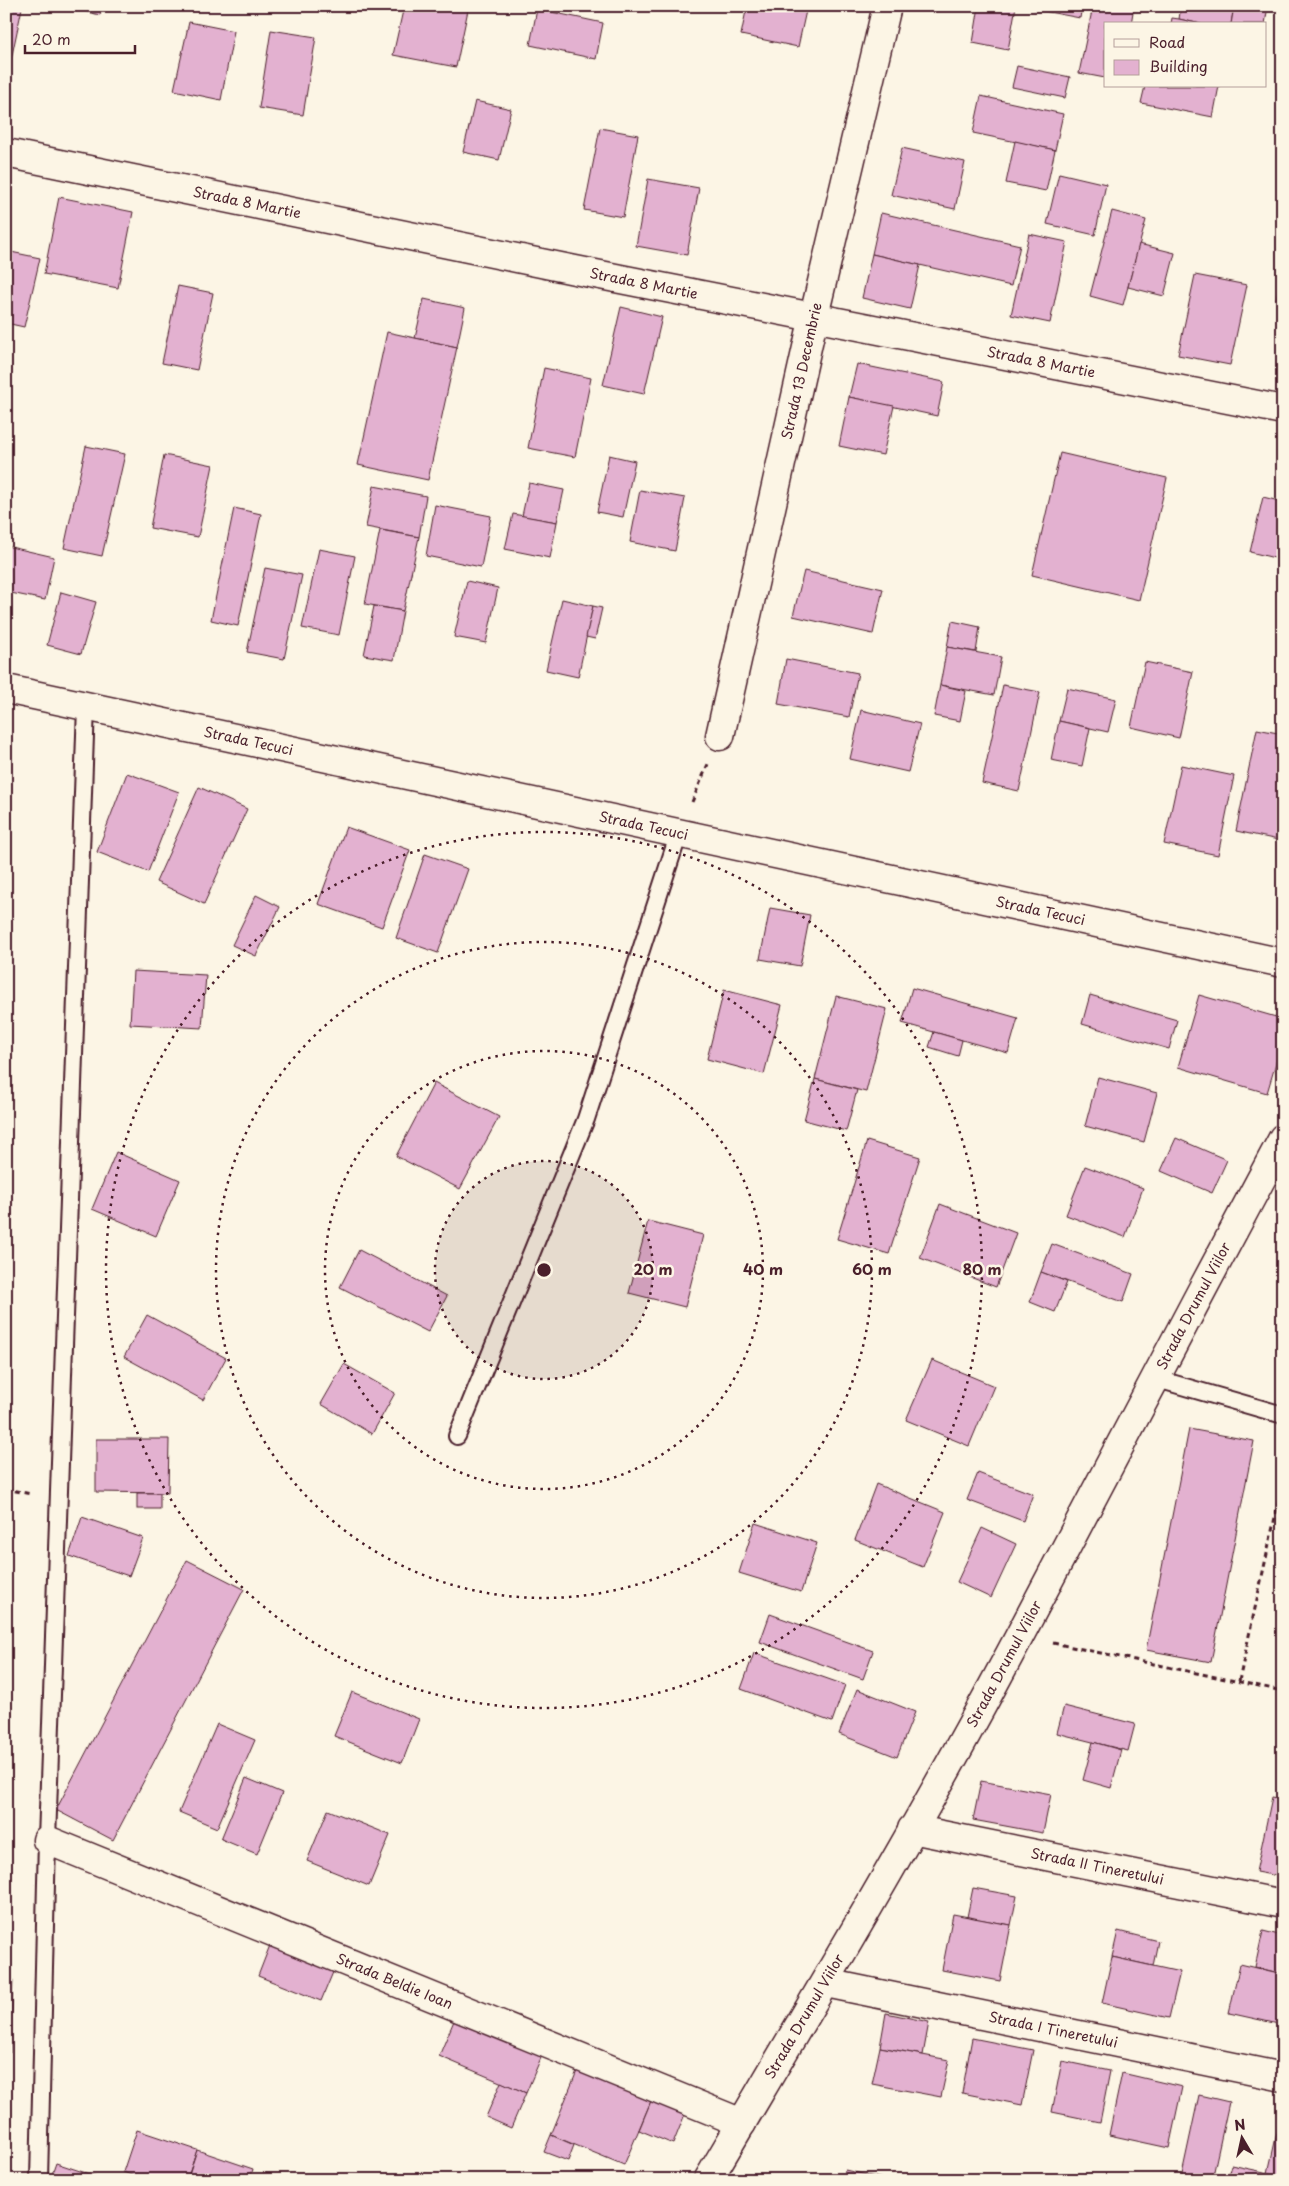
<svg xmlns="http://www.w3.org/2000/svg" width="1289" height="2186" font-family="'Playpen Sans',sans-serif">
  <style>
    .building { fill: #e3b1d0; stroke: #4a1f2b }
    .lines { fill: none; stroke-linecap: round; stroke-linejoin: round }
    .service-casing { stroke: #4a1f2b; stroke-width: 20 }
    .minor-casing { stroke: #4a1f2b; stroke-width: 31 }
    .secondary-casing { stroke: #4a1f2b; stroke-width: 31 }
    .path { stroke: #4a1f2b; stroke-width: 3; stroke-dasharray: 5 4; stroke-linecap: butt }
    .service { stroke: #fcf5e5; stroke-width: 16 }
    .minor { stroke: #fcf5e5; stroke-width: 28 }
    .secondary { stroke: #fcf5e5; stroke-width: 28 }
    .ring { fill: none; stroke: #4a1f2b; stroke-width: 2.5; stroke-dasharray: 2.5 5 }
    .labels { text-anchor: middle; stroke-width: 5; stroke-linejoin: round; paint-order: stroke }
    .street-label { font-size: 14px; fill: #4a1f2b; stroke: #fcf5e5 }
    .centre { fill: #4a1f2b; stroke: #fcf5e5; stroke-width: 2.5 }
    .ring-label { font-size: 15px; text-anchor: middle; font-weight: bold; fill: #4a1f2b; stroke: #fcf5e5; stroke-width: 5; stroke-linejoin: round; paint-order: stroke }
  </style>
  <rect width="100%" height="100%" fill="#fcf5e5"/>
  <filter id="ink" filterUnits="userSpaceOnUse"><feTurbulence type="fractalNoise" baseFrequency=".02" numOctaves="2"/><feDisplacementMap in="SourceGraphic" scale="10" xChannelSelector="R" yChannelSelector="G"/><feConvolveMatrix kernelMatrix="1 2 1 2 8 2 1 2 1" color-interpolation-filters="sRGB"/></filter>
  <g filter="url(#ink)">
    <g class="building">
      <path d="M6 6 22 8 8 74H6Z"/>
      <path d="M62 6H102L100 15Z"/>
      <path d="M404 6H450L468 10 456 67 393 55Z"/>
      <path d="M747 6H807L798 47 741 35Z"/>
      <path d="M979 6H1016L1008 50 973 43Z"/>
      <path d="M1034 6H1082L1080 18 1033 9Z"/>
      <path d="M1093 6H1134L1131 24H1105V78L1079 73Z"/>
      <path d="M1181 6H1234L1231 24H1201L1179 19Z"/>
      <path d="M1234 6H1268L1265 24H1231Z"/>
      <path d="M537 9 603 23 596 59 530 45Z"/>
      <path d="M1172 18 1179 19 1201 24H1171Z"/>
      <path d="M189 22 234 31 221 100 174 90Z"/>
      <path d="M271 30 316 37 303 115 259 108Z"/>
      <path d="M1017 66 1070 77 1065 98 1012 87Z"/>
      <path d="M1145 86H1219L1213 117 1141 103Z"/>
      <path d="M981 96 1063 114 1055 150 973 133Z"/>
      <path d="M475 101 511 109 499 160 463 152Z"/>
      <path d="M600 128 638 135 623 217 584 210Z"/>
      <path d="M1015 141 1055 150 1046 191 1006 183Z"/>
      <path d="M902 148 965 162 955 209 891 195Z"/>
      <path d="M1059 173 1106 184 1095 235 1047 224Z"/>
      <path d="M648 179 699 188 687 255 636 246Z"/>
      <path d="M59 197 133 212 118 288 44 274Z"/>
      <path d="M1112 211 1146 220 1123 305 1090 296Z"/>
      <path d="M881 213 1020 245 1011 286 872 254Z"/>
      <path d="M1029 234 1067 242 1050 323 1011 315Z"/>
      <path d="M1139 244 1175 253 1164 296 1128 287Z"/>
      <path d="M6 251 40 258 24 327 6 323Z"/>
      <path d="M872 254 920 265 910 309 862 298Z"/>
      <path d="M1283 266V300L1276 299Z"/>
      <path d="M1195 275 1247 285 1230 365 1178 355Z"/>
      <path d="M178 286 213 293 197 370 162 363Z"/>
      <path d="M424 299 465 308 457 347 415 338Z"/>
      <path d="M621 307 662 317 644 394 603 385Z"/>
      <path d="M387 332 457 347 428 480 358 465Z"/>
      <path d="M857 364 944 382 937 416 849 397Z"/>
      <path d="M544 368 591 378 575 457 528 448Z"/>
      <path d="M849 397 894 406 883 455 839 446Z"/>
      <path d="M86 446 125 454 102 556 64 548Z"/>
      <path d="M1060 453 1167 478 1139 600 1032 575Z"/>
      <path d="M164 455 213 465 198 537 150 528Z"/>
      <path d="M609 455 635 461 623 517 597 512Z"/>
      <path d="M529 483 564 490 557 522 522 516Z"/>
      <path d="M374 486 426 496 419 537 366 527Z"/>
      <path d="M640 490 685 498 675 551 630 542Z"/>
      <path d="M1263 497 1283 502V560L1250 552Z"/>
      <path d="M435 505 491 516 481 567 426 556Z"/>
      <path d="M234 508 261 514 238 626 211 620Z"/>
      <path d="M513 514 557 522 550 558 505 549Z"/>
      <path d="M380 530 419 537 403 611 365 604Z"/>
      <path d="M6 546 54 557 45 600 6 592Z"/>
      <path d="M319 549 355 556 339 635 302 628Z"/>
      <path d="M265 568 302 575 284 659 247 652Z"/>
      <path d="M804 571 883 589 873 634 793 616Z"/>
      <path d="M467 581 498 588 486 643 454 637Z"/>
      <path d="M61 592 96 602 81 654 47 645Z"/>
      <path d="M562 599 593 606 578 677 546 670Z"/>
      <path d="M374 606 403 611 394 660 364 655Z"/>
      <path d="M593 606 602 608 595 639 586 637Z"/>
      <path d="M952 621 980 627 976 652 947 647Z"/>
      <path d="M947 647 1001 657 994 695 940 685Z"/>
      <path d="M786 659 858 673 849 717 778 704Z"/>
      <path d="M1145 662 1193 672 1179 738 1131 727Z"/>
      <path d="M940 685 966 691 960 721 934 716Z"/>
      <path d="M1003 685 1040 692 1019 791 982 783Z"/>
      <path d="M1067 688 1116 699 1108 732 1059 721Z"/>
      <path d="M861 710 920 724 908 772 850 759Z"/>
      <path d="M1059 721 1090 728 1082 766 1051 760Z"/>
      <path d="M1257 729 1283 734V841L1236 831Z"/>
      <path d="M1181 765 1234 776 1218 855 1164 844Z"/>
      <path d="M127 773 179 792 148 872 97 852Z"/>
      <path d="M199 787 247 809 204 904 156 882Z"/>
      <path d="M346 827 410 850 382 927 318 904Z"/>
      <path d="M425 854 468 869 438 953 396 938Z"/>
      <path d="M256 895 280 907 256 956 232 945Z"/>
      <path d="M770 908 810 915 800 966 760 959Z"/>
      <path d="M133 971 206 975 202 1028 130 1024Z"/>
      <path d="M912 988 1018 1018 1008 1053 902 1023Z"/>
      <path d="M724 990 782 1005 764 1074 707 1059Z"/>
      <path d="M1090 995 1177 1020 1169 1049 1082 1024Z"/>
      <path d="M1199 995 1283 1019V1039L1267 1093 1178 1067Z"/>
      <path d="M836 996 887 1009 866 1092 815 1079Z"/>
      <path d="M934 1032 962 1040 958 1056 929 1047Z"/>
      <path d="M1098 1077 1157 1093 1144 1142 1085 1126Z"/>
      <path d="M815 1079 857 1090 846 1131 804 1120Z"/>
      <path d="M434 1083 499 1117 460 1189 396 1156Z"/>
      <path d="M1176 1138 1227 1160 1212 1193 1161 1171Z"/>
      <path d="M867 1141 920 1157 889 1254 837 1239Z"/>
      <path d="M116 1152 180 1180 156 1236 92 1209Z"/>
      <path d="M1085 1166 1143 1188 1125 1237 1066 1215Z"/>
      <path d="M940 1204 1016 1233 996 1287 920 1258Z"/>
      <path d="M648 1221 703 1235 685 1307 629 1293Z"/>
      <path d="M1052 1244 1133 1274 1123 1302 1041 1272Z"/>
      <path d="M359 1250 447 1296 428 1332 340 1287Z"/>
      <path d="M1041 1272 1067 1282 1055 1312 1030 1302Z"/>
      <path d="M147 1315 226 1358 203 1400 124 1357Z"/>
      <path d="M932 1360 994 1386 969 1446 906 1420Z"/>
      <path d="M344 1364 395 1393 372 1434 321 1404Z"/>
      <path d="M1189 1429 1254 1441 1211 1662 1146 1650Z"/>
      <path d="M96 1439H169L168 1493 96 1492Z"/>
      <path d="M978 1473 1033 1494 1023 1521 967 1500Z"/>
      <path d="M876 1484 945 1512 923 1567 855 1540Z"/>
      <rect x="137" y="1493" width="23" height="16"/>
      <path d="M82 1517 143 1538 129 1576 69 1556Z"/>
      <path d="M755 1523 817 1543 801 1592 739 1573Z"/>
      <path d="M982 1528 1016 1544 991 1598 957 1582Z"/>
      <path d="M187 1560 244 1589 113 1840 56 1810Z"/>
      <path d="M770 1614 873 1651 863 1679 760 1642Z"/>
      <path d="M754 1653 845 1685 832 1722 741 1689Z"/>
      <path d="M857 1689 915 1712 897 1757 839 1734Z"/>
      <path d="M352 1692 419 1719 402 1763 334 1736Z"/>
      <path d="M1064 1706 1135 1724 1128 1751 1057 1733Z"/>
      <path d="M217 1724 255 1740 217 1828 179 1812Z"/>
      <path d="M1093 1742 1121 1750 1111 1788 1083 1780Z"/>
      <path d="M246 1778 282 1793 257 1854 221 1839Z"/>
      <path d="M981 1781 1051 1794 1043 1833 973 1820Z"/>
      <path d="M1272 1797 1283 1799V1877L1256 1872Z"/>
      <path d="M328 1810 390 1835 369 1886 307 1861Z"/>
      <path d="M973 1888 1017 1896 1011 1925 967 1917Z"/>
      <path d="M953 1914 1011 1925 1000 1981 942 1970Z"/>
      <path d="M1118 1931 1158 1941 1153 1966 1112 1957Z"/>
      <path d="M1263 1931 1283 1936V1974L1255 1967Z"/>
      <path d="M272 1940 336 1965 321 2001 258 1976Z"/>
      <path d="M1112 1957 1180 1972 1169 2018 1102 2003Z"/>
      <path d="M1240 1964 1283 1974V2025L1229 2013Z"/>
      <path d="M6 1979H13L10 2053 6 2052Z"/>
      <path d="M886 2013 929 2022 923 2055 880 2047Z"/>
      <path d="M456 2016 543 2053 526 2093 439 2056Z"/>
      <path d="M972 2038 1033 2050 1022 2105 962 2093Z"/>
      <path d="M880 2047 949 2060 941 2097 872 2084Z"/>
      <path d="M1062 2061 1110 2071 1100 2122 1052 2112Z"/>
      <path d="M577 2071 651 2101 624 2165 551 2135Z"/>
      <path d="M1122 2073 1182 2087 1169 2148 1109 2135Z"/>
      <path d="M501 2082 526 2093 511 2128 486 2117Z"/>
      <path d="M1199 2095 1229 2102 1212 2180 1182 2174Z"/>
      <path d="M651 2101 685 2114 673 2144 639 2130Z"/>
      <path d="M1281 2115H1283V2176L1268 2173Z"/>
      <path d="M137 2130 197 2150 187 2180H146L123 2172Z"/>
      <path d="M551 2135 574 2145 568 2161 544 2152Z"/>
      <path d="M197 2150 253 2169 250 2180H187Z"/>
      <path d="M56 2163 107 2180H50Z"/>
      <path d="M1231 2165 1283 2176V2180H1227Z"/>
      <path d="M845 2170 888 2180H843Z"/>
    </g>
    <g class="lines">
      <g class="service-casing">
        <g id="service">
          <path d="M1154 1378 1283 1415"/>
          <path d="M457 1436 586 1119 679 833"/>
          <path d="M39 2180 47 1840 86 706"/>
        </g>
      </g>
      <g class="minor-casing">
        <g id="minor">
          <path id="s1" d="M6 153 575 270 1283 410"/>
          <path id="s2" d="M720 736 814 316 887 6"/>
          <path id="s3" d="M912 1829 1283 1904"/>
          <path id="s4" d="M47 1840 742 2123"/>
          <path id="s5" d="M826 1983 1283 2077"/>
          <path id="s6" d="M708 2180C814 2000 922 1820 1020 1635 1108 1470 1194 1303 1283 1138"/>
        </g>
      </g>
      <g class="secondary-casing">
        <g id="secondary">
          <path id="s7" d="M6 689 1283 963"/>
        </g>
      </g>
      <g class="path">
        <path d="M692 802 708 764"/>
        <path d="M6 1489 31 1494"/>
        <path d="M1053 1643 1283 1691"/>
        <path d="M1239 1681 1283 1481"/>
      </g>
      <use href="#service" class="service"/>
      <use href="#minor" class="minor"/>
      <use href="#secondary" class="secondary"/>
    </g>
  </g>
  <circle cx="544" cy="1270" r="109" fill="#4a1f2b" fill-opacity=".12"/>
  <g class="ring">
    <circle cx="544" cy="1270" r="109"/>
    <circle cx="544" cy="1270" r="219"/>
    <circle cx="544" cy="1270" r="328"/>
    <circle cx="544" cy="1270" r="438"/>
  </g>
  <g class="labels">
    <g class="street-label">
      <text dy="5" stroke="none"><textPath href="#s1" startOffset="246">Strada 8 Martie</textPath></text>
      <text dy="5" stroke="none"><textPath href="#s1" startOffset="651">Strada 8 Martie</textPath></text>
      <text dy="5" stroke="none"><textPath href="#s1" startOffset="1056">Strada 8 Martie</textPath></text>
      <text dy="5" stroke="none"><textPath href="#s2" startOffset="374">Strada 13 Decembrie</textPath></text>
      <text dy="5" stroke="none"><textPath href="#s7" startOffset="248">Strada Tecuci</textPath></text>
      <text dy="5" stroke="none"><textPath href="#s7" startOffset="652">Strada Tecuci</textPath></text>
      <text dy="5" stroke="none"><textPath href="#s7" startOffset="1058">Strada Tecuci</textPath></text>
      <text dy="5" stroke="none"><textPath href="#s6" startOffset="1000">Strada Drumul Viilor</textPath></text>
      <text dy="5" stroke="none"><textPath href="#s6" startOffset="595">Strada Drumul Viilor</textPath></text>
      <text dy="5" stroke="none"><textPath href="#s3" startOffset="189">Strada II Tineretului</textPath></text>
      <text dy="5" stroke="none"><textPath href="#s4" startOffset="375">Strada Beldie Ioan</textPath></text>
      <text dy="5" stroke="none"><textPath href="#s6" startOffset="190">Strada Drumul Viilor</textPath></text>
      <text dy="5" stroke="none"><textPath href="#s5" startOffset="232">Strada I Tineretului</textPath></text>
    </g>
  </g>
  <circle cx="544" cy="1270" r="8" class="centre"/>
  <g class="ring-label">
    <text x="653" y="1275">20 m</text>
    <text x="763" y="1275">40 m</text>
    <text x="872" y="1275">60 m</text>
    <text x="982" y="1275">80 m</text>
  </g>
  <rect width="1289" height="2186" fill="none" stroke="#fcf5e5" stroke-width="25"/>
  <rect x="12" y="12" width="1264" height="2161" fill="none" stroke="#4a1f2b" stroke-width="2" filter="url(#ink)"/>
  <rect x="1104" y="22" width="162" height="65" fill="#fcf5e5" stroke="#b59f9b"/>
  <rect x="1114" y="39" width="25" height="8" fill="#fcf5e5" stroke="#b59f9b"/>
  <text x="1149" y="48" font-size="15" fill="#4a1f2b">Road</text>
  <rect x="1114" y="60" width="25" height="15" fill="#e3b1d0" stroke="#b59f9b"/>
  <text x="1149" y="72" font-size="15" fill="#4a1f2b">Building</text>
  <g transform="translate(1242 2138) rotate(351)" stroke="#fcf5e5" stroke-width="4" paint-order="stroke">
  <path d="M0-4L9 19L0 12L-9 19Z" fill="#4a1f2b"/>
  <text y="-8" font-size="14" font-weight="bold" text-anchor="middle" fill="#4a1f2b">N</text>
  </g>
  <path d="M25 45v8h110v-8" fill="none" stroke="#4a1f2b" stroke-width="2.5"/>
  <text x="32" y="45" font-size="15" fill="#4a1f2b" stroke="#fcf5e5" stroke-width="4" paint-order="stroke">20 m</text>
</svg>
